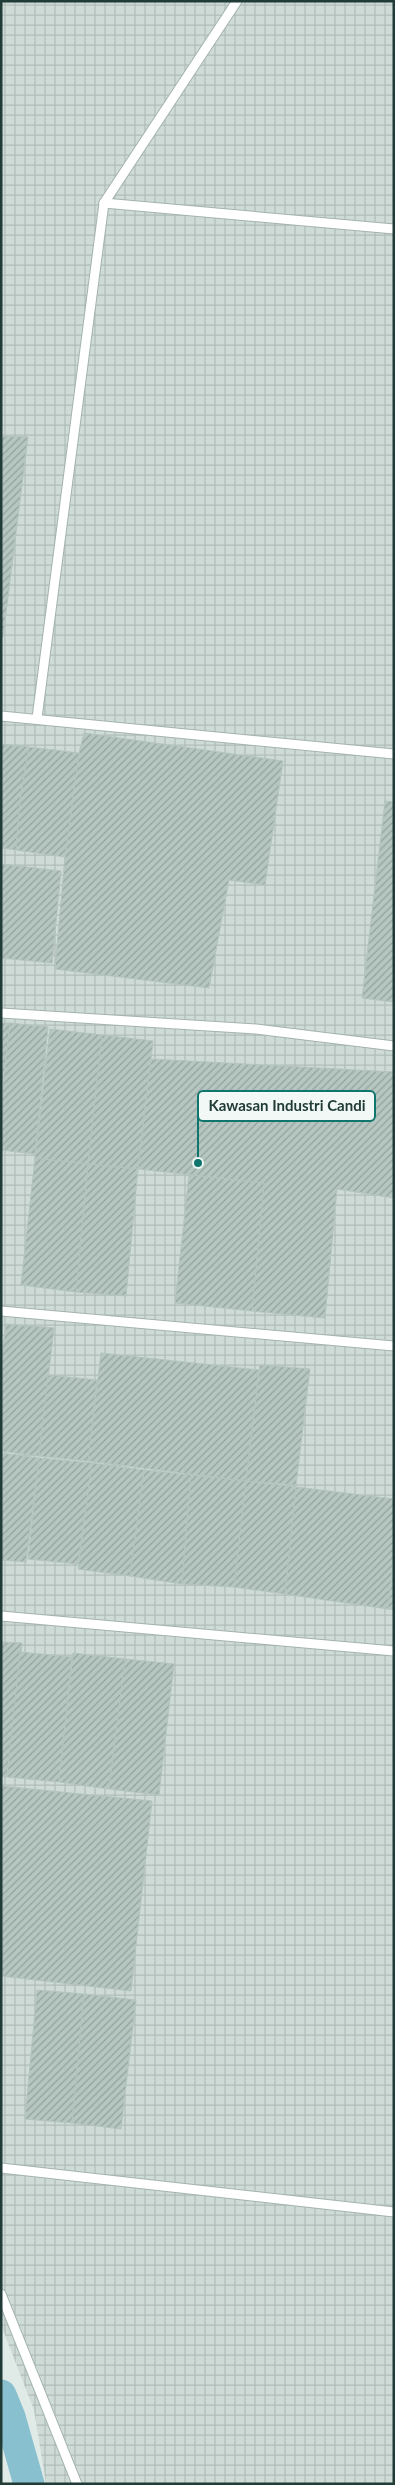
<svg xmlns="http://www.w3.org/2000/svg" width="395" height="2485" font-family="Lato,sans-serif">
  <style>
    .industrial { fill: url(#industrial-grid) }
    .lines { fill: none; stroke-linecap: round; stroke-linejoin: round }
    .river { stroke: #89c0d0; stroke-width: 31 }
    .building { fill: url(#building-hatch); stroke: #b3c5be }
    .service-casing { stroke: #a3b3ae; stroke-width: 11 }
    .service { stroke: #fff; stroke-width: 9 }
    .leader { fill: none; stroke: #0f766e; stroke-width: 2 }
    .callout-dot { fill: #0f766e; stroke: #f1f8f5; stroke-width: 2 }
    .callout { fill: #f1f8f5; stroke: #0f766e; stroke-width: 2 }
    .callout-label { font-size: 15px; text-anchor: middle; font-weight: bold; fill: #213b36 }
  </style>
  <defs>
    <pattern id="industrial-grid" width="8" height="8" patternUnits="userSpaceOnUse" patternTransform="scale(1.25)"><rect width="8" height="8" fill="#cfdbd6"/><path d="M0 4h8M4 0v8" fill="none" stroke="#b1bdb8"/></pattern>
    <pattern id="building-hatch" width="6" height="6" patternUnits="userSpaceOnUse" patternTransform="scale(1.25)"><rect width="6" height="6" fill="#b6c6c0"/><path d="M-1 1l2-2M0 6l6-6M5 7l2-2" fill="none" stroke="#94a29d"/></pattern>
  </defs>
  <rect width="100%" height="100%" fill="#e0ebe7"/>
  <path class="industrial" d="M1 1H394V2484H46L34 2410 1 2325Z"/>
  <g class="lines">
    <path class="river" d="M1 2395 10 2417 29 2484"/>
  </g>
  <g class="building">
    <path d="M1 436 28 437 3 637H1Z"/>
    <path d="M84 733 283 761 265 885 229 880 209 988 55 969 65 857 79 753Z"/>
    <path d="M1 744 29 747 20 801 16 850 1 848Z"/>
    <path d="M29 747 79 753 65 857 16 850 20 801Z"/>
    <path d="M385 801 394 802V1002L362 998Z"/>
    <path d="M1 864 61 871 52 963 1 958Z"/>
    <path d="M1 1023H10L1 1101Z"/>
    <path d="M10 1023 48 1027 35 1154 1 1150V1101Z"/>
    <path d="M50 1029 102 1035 88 1164 35 1158Z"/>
    <path d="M102 1035 153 1041 138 1169 88 1164Z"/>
    <path d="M151 1059 394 1072V1198L337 1189 325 1318 252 1311 264 1183 138 1169Z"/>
    <path d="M35 1158 88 1164 76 1292 21 1285Z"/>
    <path d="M88 1164 138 1169 126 1296 76 1292Z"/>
    <path d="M189 1175 264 1183 252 1311 175 1303Z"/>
    <path d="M6 1324 54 1328 39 1456 1 1451V1360Z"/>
    <path d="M101 1353 259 1370 246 1481 88 1461Z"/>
    <path d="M260 1365 310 1369 296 1485 246 1481Z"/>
    <path d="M48 1375 97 1380 88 1461 39 1456Z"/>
    <path d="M1 1453 39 1458 26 1562 1 1560Z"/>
    <path d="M39 1458 92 1463 78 1564 28 1559Z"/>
    <path d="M92 1463 144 1470 130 1576 78 1569Z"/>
    <path d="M144 1470 191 1475 182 1584 130 1576Z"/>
    <path d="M191 1475 246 1481 234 1587 182 1584Z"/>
    <path d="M246 1481 296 1487 285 1594 234 1587Z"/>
    <path d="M296 1487 394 1499V1556L388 1609 285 1594Z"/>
    <path d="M394 1556V1610L388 1609Z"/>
    <path d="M1 1642 22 1643 7 1777 1 1776Z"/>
    <path d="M20 1652 72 1657 59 1782 7 1777Z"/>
    <path d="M73 1653 125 1659 109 1789 59 1782Z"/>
    <path d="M125 1659 174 1664 159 1795 109 1789Z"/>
    <path d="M1 1786 152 1801 131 1991 1 1976Z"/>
    <path d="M37 1990 84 1994 72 2123 25 2119Z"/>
    <path d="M84 1994 136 2000 121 2129 72 2123Z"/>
  </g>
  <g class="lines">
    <g class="service-casing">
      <g id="service">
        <path d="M104 203 394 229"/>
        <path d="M1 716 394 754"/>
        <path d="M37 718 104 203 237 1"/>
        <path d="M1 1013 256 1029 394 1046"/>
        <path d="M1 1311 394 1346"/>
        <path d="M1 1616 394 1651"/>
        <path d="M1 2168 394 2212"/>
        <path d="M1 2294 77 2484"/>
      </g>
    </g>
    <use href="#service" class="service"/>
  </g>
  <path class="leader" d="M198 1163L198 1106"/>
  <circle class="callout-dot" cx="198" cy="1163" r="5"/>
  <rect class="callout" x="198" y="1091" width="177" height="30" rx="5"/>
  <g class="callout-label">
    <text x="287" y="1111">Kawasan Industri Candi</text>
  </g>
  <rect width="395" height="2485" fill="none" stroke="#213b36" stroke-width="5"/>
</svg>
